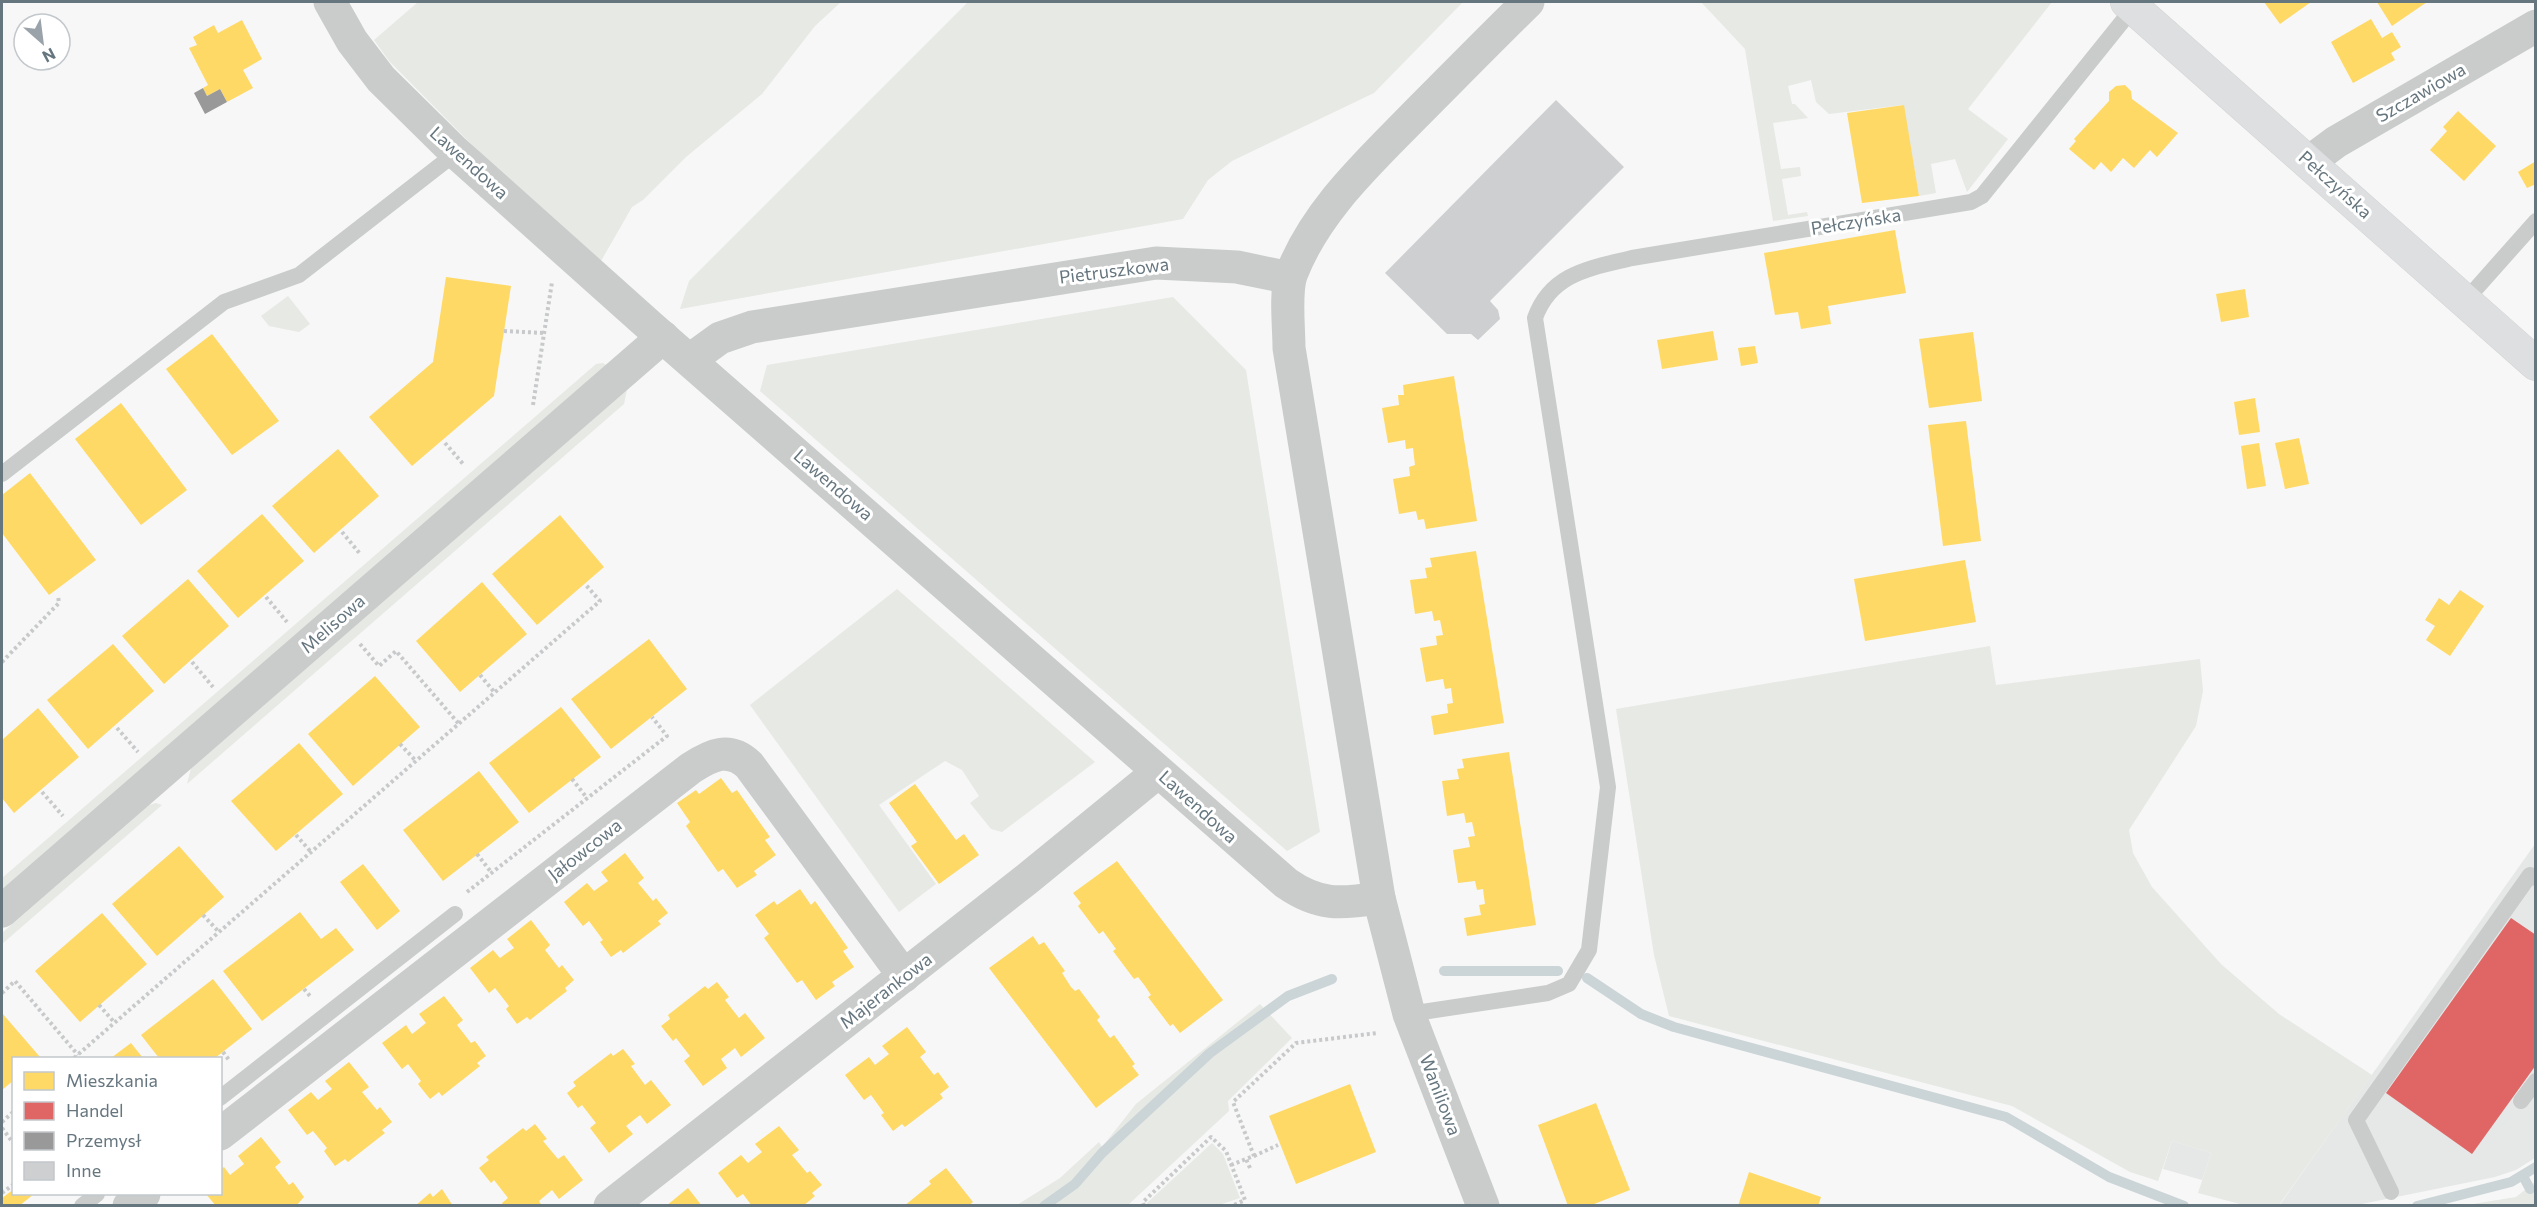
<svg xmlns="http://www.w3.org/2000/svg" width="2537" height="1207" font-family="Commissioner,sans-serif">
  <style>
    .built { fill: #e6e8e7 }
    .green { fill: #e6e9e4 }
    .homes { fill: #ffd966 }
    .shops { fill: #e06666 }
    .industry { fill: #999 }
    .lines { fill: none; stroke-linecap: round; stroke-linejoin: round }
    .stream { stroke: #cbd4d6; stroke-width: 10 }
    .building { fill: #cecfd0 }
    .secondary-casing { stroke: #d3d4d5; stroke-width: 34 }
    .path { stroke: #c8c9ca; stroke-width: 4; stroke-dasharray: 3 3; stroke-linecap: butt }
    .service { stroke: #cacccc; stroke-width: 16 }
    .minor { stroke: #cacccc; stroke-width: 33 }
    .secondary { stroke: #dedfe0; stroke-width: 33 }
    .labels { text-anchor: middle; stroke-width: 6; stroke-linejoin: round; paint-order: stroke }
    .street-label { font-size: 18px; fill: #66767f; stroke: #fff }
  </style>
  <rect width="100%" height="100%" fill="#f7f7f7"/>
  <g class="built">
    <path d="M2535 844V1158L2516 1170 2495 1177 2357 1205 2279 1206Z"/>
    <path d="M2172 1141 2211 1153 2202 1180 2163 1169Z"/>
  </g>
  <g class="green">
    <path d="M418 2H841L815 26 762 94 686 157 643 200 632 207 601 261 482 155 389 61 374 40Z"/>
    <path d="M968 2H1463L1374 93 1232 161 1208 180 1183 219 680 309 689 281Z"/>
    <path d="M1701 2H2052L1968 109 2008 139 1967 192 1955 159 1931 164 1936 193 1919 196 1903 105 1829 114 1816 102 1811 80 1788 86 1792 104H1795L1808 118 1773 123 1781 169 1800 167 1801 176 1782 179 1788 215 1807 212 1808 216 1773 221 1745 49Z"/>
    <path d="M288 296 310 324 299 332 269 326 261 316Z"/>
    <path d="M1173 297 1246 370 1320 832 1287 851 760 391 767 365Z"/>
    <path d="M603 363 608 366 2 890V878L596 364Z"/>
    <path d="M627 390 624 404 187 784 191 768Z"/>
    <path d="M897 589 1095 762 1002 832 991 829 970 803 979 796 962 770 945 761 879 805 936 884 899 912 750 705Z"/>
    <path d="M1990 646 1996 685 2200 659 2203 691 2196 726 2129 830 2133 853 2152 887 2221 964 2279 1014 2372 1075 2279 1205H2244L2198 1193 2211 1153 2172 1141 2158 1181 2130 1172 2012 1106 1669 1016 1654 955 1616 709Z"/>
    <path d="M156 803 162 805 2 944V933L149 805Z"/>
    <path d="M1260 1004 1292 1038 1228 1101 1229 1111 1128 1205H1017L1060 1178 1099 1142 1102 1147 1136 1104Z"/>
    <path d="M1212 1143 1223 1154 1240 1198 1219 1205H1148L1147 1203Z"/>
    <path d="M2535 1182V1205H2467L2516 1197Z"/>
  </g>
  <g class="homes">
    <path d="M2264 2H2311L2280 24Z"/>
    <path d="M2377 2H2427L2392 26Z"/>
    <path d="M2371 19 2382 38 2392 32 2401 47 2391 53 2395 60 2353 83 2331 42Z"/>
    <path d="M242 20 262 59 243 70 253 88 227 102 220 89 207 96 203 88 208 85 189 48 197 45 193 37 214 25 218 33Z"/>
    <path d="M2125 85 2131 91 2132 99 2178 133 2157 157 2150 150 2134 168 2123 158 2111 172 2101 162 2094 170 2069 149 2076 141 2074 139 2109 101V92L2116 86Z"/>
    <path d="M1904 105 1919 196 1862 203 1847 113Z"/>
    <path d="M2458 111 2496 146 2464 181 2430 150 2447 131 2443 127Z"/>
    <path d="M2536 161V184L2527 188 2518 172Z"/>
    <path d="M1895 230 1906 293 1828 306 1831 324 1801 329 1798 312 1775 315 1764 253Z"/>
    <path d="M446 277 511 286 494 396 412 466 369 417 433 362Z"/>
    <path d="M2245 289 2249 317 2221 322 2216 294Z"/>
    <path d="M1713 331 1718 360 1662 369 1657 340Z"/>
    <path d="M1973 332 1982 401 1929 408 1919 339Z"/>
    <path d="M212 334 279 421 232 455 166 369Z"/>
    <path d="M1755 346 1758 363 1741 366 1738 348Z"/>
    <path d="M1454 376 1477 521 1426 529 1424 519 1418 520 1416 511 1399 514 1393 479 1410 476 1409 467 1415 465 1414 457 1413 448 1406 449 1405 440 1388 443 1382 408 1399 405 1398 395H1404L1403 385Z"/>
    <path d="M2255 398 2260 432 2239 435 2234 402Z"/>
    <path d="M121 403 187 490 141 525 75 439Z"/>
    <path d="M1966 421 1981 541 1943 546 1928 425Z"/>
    <path d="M2299 438 2309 484 2285 489 2275 443Z"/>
    <path d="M2259 443 2266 486 2247 489 2241 446Z"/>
    <path d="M338 449 379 496 314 553 272 506Z"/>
    <path d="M30 473 96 560 49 595 2 533V495Z"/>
    <path d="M262 514 304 561 238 618 197 571Z"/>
    <path d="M560 515 604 567 537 625 492 574Z"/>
    <path d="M1476 551 1504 723 1434 735 1431 716 1448 713 1447 704 1453 703 1451 688 1445 689 1443 679 1426 682 1420 648 1437 645 1436 636 1443 635 1440 620 1434 621 1432 611 1415 614 1410 580 1427 578 1425 568 1432 567 1430 558Z"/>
    <path d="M1965 560 1976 622 1865 641 1854 579Z"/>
    <path d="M188 579 229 626 164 684 122 636Z"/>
    <path d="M482 582 527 634 460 692 416 641Z"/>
    <path d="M2460 590 2484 606 2450 656 2426 640 2435 626 2425 620 2439 598 2449 605Z"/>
    <path d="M649 639 687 689 611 749 571 699Z"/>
    <path d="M113 644 154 691 88 749 47 700Z"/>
    <path d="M375 676 420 727 353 786 308 734Z"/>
    <path d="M561 707 601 757 529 813 489 763Z"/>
    <path d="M38 708 79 757 14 813 2 798V740Z"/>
    <path d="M299 743 343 794 276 851 231 801Z"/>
    <path d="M1509 752 1536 925 1467 936 1464 918 1481 915 1479 905 1485 904 1484 897 1483 889 1477 890 1475 881 1458 883 1453 850 1470 847 1468 837 1475 836 1472 822 1466 823 1464 813 1447 816 1442 781 1459 779 1457 769 1464 768 1462 759Z"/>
    <path d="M479 771 519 822 443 881 403 830Z"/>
    <path d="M721 778 732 793 737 790 770 837 765 840 776 855 754 871 757 875 737 888 723 869 718 872 686 826 690 822 677 803 696 790 699 794Z"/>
    <path d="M915 784 956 840 964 834 979 855 939 884 911 846 917 842 889 803Z"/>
    <path d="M179 846 224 897 157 956 112 904Z"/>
    <path d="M625 853 644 878 638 883 653 901 656 898 668 913 658 921 661 924 623 953 621 950 611 957 600 942 603 940 589 921 583 926 564 902 587 883 594 891 608 881 601 872Z"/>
    <path d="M1117 861 1223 1000 1180 1033 1173 1024 1170 1026 1148 997 1151 995 1145 986 1138 977 1134 979 1113 951 1116 949 1103 931 1099 934 1078 906 1081 903 1073 893Z"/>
    <path d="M363 864 400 911 377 930 340 882Z"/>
    <path d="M800 889 811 905 815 901 848 948 843 951 854 967 832 982 835 986 816 1000 802 980 797 983 764 938 769 934 755 915 774 901 777 905Z"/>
    <path d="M300 912 321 939 336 928 354 950 262 1021 223 971Z"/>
    <path d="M102 913 147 964 80 1022 35 971Z"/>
    <path d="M531 920 550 945 545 950 559 968 562 965 574 980 565 988 567 991 530 1020 527 1017 517 1024 506 1009 509 1006 495 988 489 993 470 968 493 950 500 958 514 948 507 939Z"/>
    <path d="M1033 936 1039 945 1044 942 1065 971 1062 973 1071 987 1075 991 1079 989 1100 1017 1097 1020 1110 1038 1114 1035 1135 1064 1132 1066 1139 1075 1096 1108 989 968Z"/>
    <path d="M213 979 252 1029 215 1058H159L141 1035Z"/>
    <path d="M717 982 729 997 725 1000 739 1018 745 1013 765 1038 741 1057 735 1048 721 1059 727 1068 703 1086 684 1061 690 1056 676 1038 673 1041 661 1026 670 1019 668 1015 705 986 708 989Z"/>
    <path d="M444 996 463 1020 457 1025 471 1043 475 1041 486 1056 477 1063 480 1066 442 1096 439 1092 430 1099 418 1084 421 1081 408 1064 402 1069 382 1043 406 1025 412 1034 416 1031 426 1023 419 1014Z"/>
    <path d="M2 1013 40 1057 14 1058V1080L2 1090Z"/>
    <path d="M907 1027 926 1052 920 1057 934 1075 938 1072 949 1087 940 1094 943 1098 905 1127 902 1124 893 1131 881 1115 884 1113 871 1095 864 1100 845 1075 869 1057 875 1065 889 1054 882 1046Z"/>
    <path d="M131 1043 143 1058H111Z"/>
    <path d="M623 1049 635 1064 631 1066 645 1085 651 1080 671 1105 647 1124 640 1115 626 1126 633 1134 609 1153 590 1128 596 1123 582 1105 578 1108 567 1093 576 1086 573 1082 611 1053 613 1056Z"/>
    <path d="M349 1062 369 1087 362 1092 377 1110 380 1107 392 1122 382 1130 385 1133 348 1162 345 1159 335 1166 324 1151 327 1148 313 1131 307 1135 288 1110 311 1092 318 1100 332 1089 325 1081Z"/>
    <path d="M1350 1084 1376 1152 1296 1184 1269 1116Z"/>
    <path d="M1596 1103 1630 1190 1589 1206H1568L1538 1125Z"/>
    <path d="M535 1124 547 1139 543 1141 558 1159 564 1155 583 1180 559 1199 552 1190 539 1201 542 1206H504L502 1203 508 1198 494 1180 491 1183 479 1168 489 1160 486 1157 523 1128 526 1131Z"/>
    <path d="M779 1126 799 1150 792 1155 807 1173 810 1171 822 1185 812 1193 815 1196 803 1206H752L743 1194 737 1198 718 1173 741 1155 748 1163 762 1152 755 1144Z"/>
    <path d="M261 1137 281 1162 275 1167 289 1185 293 1182 304 1197 296 1206H216L206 1194H220V1170L224 1167 230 1175 244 1164 238 1156Z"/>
    <path d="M946 1168 973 1202 968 1206H904L931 1184 929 1181Z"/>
    <path d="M1749 1172 1821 1197 1818 1206H1738Z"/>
    <path d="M688 1188 702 1206H666Z"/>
    <path d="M14 1189V1194H34L19 1206H2V1198Z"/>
    <path d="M442 1189 453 1206H415L430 1193 433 1197Z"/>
  </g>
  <path class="shops" d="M2511 918 2536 935V1065L2472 1154 2386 1093Z"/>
  <path class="industry" d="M203 88 207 96 220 89 227 102 205 114 194 93Z"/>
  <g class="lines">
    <g class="stream">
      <path d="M1444 971H1558"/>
      <path d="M1587 978 1641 1014 1674 1027 2006 1117 2109 1177 2184 1206"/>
      <path d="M2523 1176 2530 1189"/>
      <path d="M1044 1206 1075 1184 1102 1153 1210 1053 1288 996 1332 979"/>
      <path d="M2417 1206 2511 1182 2536 1167"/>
    </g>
  </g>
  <path class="building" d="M1556 100 1624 167 1490 301 1498 310 1500 319 1478 340 1471 334H1447L1385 273Z"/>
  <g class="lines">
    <g class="secondary-casing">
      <path id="secondary" d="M2127 2 2536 364"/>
    </g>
    <g class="path">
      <path d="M504 331 544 333"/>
      <path d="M533 405 552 282"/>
      <path d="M445 443 464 465"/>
      <path d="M342 532 361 555"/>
      <path d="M266 597 287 622"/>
      <path d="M360 644 379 666 396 651 459 724"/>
      <path d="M2 662 54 608 59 603 58 596"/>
      <path d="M192 662 213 687"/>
      <path d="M480 675 495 693"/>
      <path d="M117 728 138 752"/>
      <path d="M400 744 416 761"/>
      <path d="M572 779 587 798"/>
      <path d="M42 792 63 816"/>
      <path d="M296 835 311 852"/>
      <path d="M477 854 491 872"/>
      <path d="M467 892 667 736 652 717"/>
      <path d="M203 915 219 932"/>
      <path d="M304 989 310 996"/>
      <path d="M2 993 15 981 78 1055"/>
      <path d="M99 1005 114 1022"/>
      <path d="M223 1052 229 1060"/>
      <path d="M74 1058 600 601 585 584"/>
      <path d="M2 1122 14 1111"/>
      <path d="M2 1128 14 1144"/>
      <path d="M1254 1156 1278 1145"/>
      <path d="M1231 1165 1246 1159"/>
      <path d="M1250 1168 1246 1159 1254 1156 1233 1102 1296 1043 1377 1033"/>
      <path d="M2 1193 14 1184"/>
      <path d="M1144 1206 1143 1202 1211 1137 1226 1151 1245 1200 1232 1206"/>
    </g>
    <g class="service">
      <path d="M2465 301 2536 221"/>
      <path d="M2 474 224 302 299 275 443 163 453 150"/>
      <path d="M1409 1014 1548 993 1569 984 1589 950 1608 787 1535 318C1551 273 1591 268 1632 258L1971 202 1982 196 2134 7"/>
      <path d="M220 1098 455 914"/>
      <path d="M2521 1101 2536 1081"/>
      <path d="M2391 1192 2356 1120 2530 875 2536 878"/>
      <path d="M82 1206 97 1194"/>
    </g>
    <g class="minor">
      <path d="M330 2 352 41 381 79 453 150 651 327 1286 883C1319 906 1340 904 1379 898"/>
      <path d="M2309 162 2336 142 2536 26"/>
      <path d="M691 359 720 338 752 327 1156 263 1237 267 1290 278"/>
      <path d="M2 911 663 337"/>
      <path d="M220 1134 691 768C711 755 729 746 749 765L904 976"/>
      <path d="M129 1206 144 1194"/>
      <path d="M610 1206 1027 879 1158 772"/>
      <path d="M1483 1206 1409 1014 1379 898 1289 348C1289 328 1285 293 1291 275 1315 212 1366 165 1412 118 1451 79 1489 40 1528 2"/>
    </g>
    <use href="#secondary" class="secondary"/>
  </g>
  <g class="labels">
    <g class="street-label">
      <text transform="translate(2421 93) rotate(-30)" y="6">Szczawiowa</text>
      <text transform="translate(469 163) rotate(42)" y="6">Lawendowa</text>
      <text transform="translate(2335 185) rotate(42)" y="6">Pełczyńska</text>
      <text transform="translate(1856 222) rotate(-9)" y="6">Pełczyńska</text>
      <text transform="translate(1114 271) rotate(-7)" y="6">Pietruszkowa</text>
      <text transform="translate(833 485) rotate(41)" y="6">Lawendowa</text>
      <text transform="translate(333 624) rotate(-41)" y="6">Melisowa</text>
      <text transform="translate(1198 807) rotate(42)" y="6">Lawendowa</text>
      <text transform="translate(585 850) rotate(-38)" y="6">Jałowcowa</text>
      <text transform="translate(886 991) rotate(-38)" y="6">Majerankowa</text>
      <text transform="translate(1440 1095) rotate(69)" y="6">Waniliowa</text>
    </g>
  </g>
  <rect width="2537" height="1207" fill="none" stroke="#66767f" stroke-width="6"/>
  <rect x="12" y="1057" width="210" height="138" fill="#ffffff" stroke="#c2c8cc" stroke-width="1.5"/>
  <rect x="24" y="1072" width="30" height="18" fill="#ffd966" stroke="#c2c8cc" stroke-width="1.5"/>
  <text x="66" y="1087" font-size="18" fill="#66767f">Mieszkania</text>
  <rect x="24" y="1102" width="30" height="18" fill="#e06666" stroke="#c2c8cc" stroke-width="1.5"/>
  <text x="66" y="1117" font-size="18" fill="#66767f">Handel</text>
  <rect x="24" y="1132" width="30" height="18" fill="#999999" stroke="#c2c8cc" stroke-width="1.5"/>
  <text x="66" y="1147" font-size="18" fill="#66767f">Przemysł</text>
  <rect x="24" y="1162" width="30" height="18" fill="#cecfd0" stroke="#c2c8cc" stroke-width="1.5"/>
  <text x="66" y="1177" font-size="18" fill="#66767f">Inne</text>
  <g transform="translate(42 42) rotate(152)"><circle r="28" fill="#ffffff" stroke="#c2c8cc" stroke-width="1.5"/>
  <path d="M0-4.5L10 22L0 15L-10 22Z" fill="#99a3a9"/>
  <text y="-9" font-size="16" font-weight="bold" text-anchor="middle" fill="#66767f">N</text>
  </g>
</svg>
